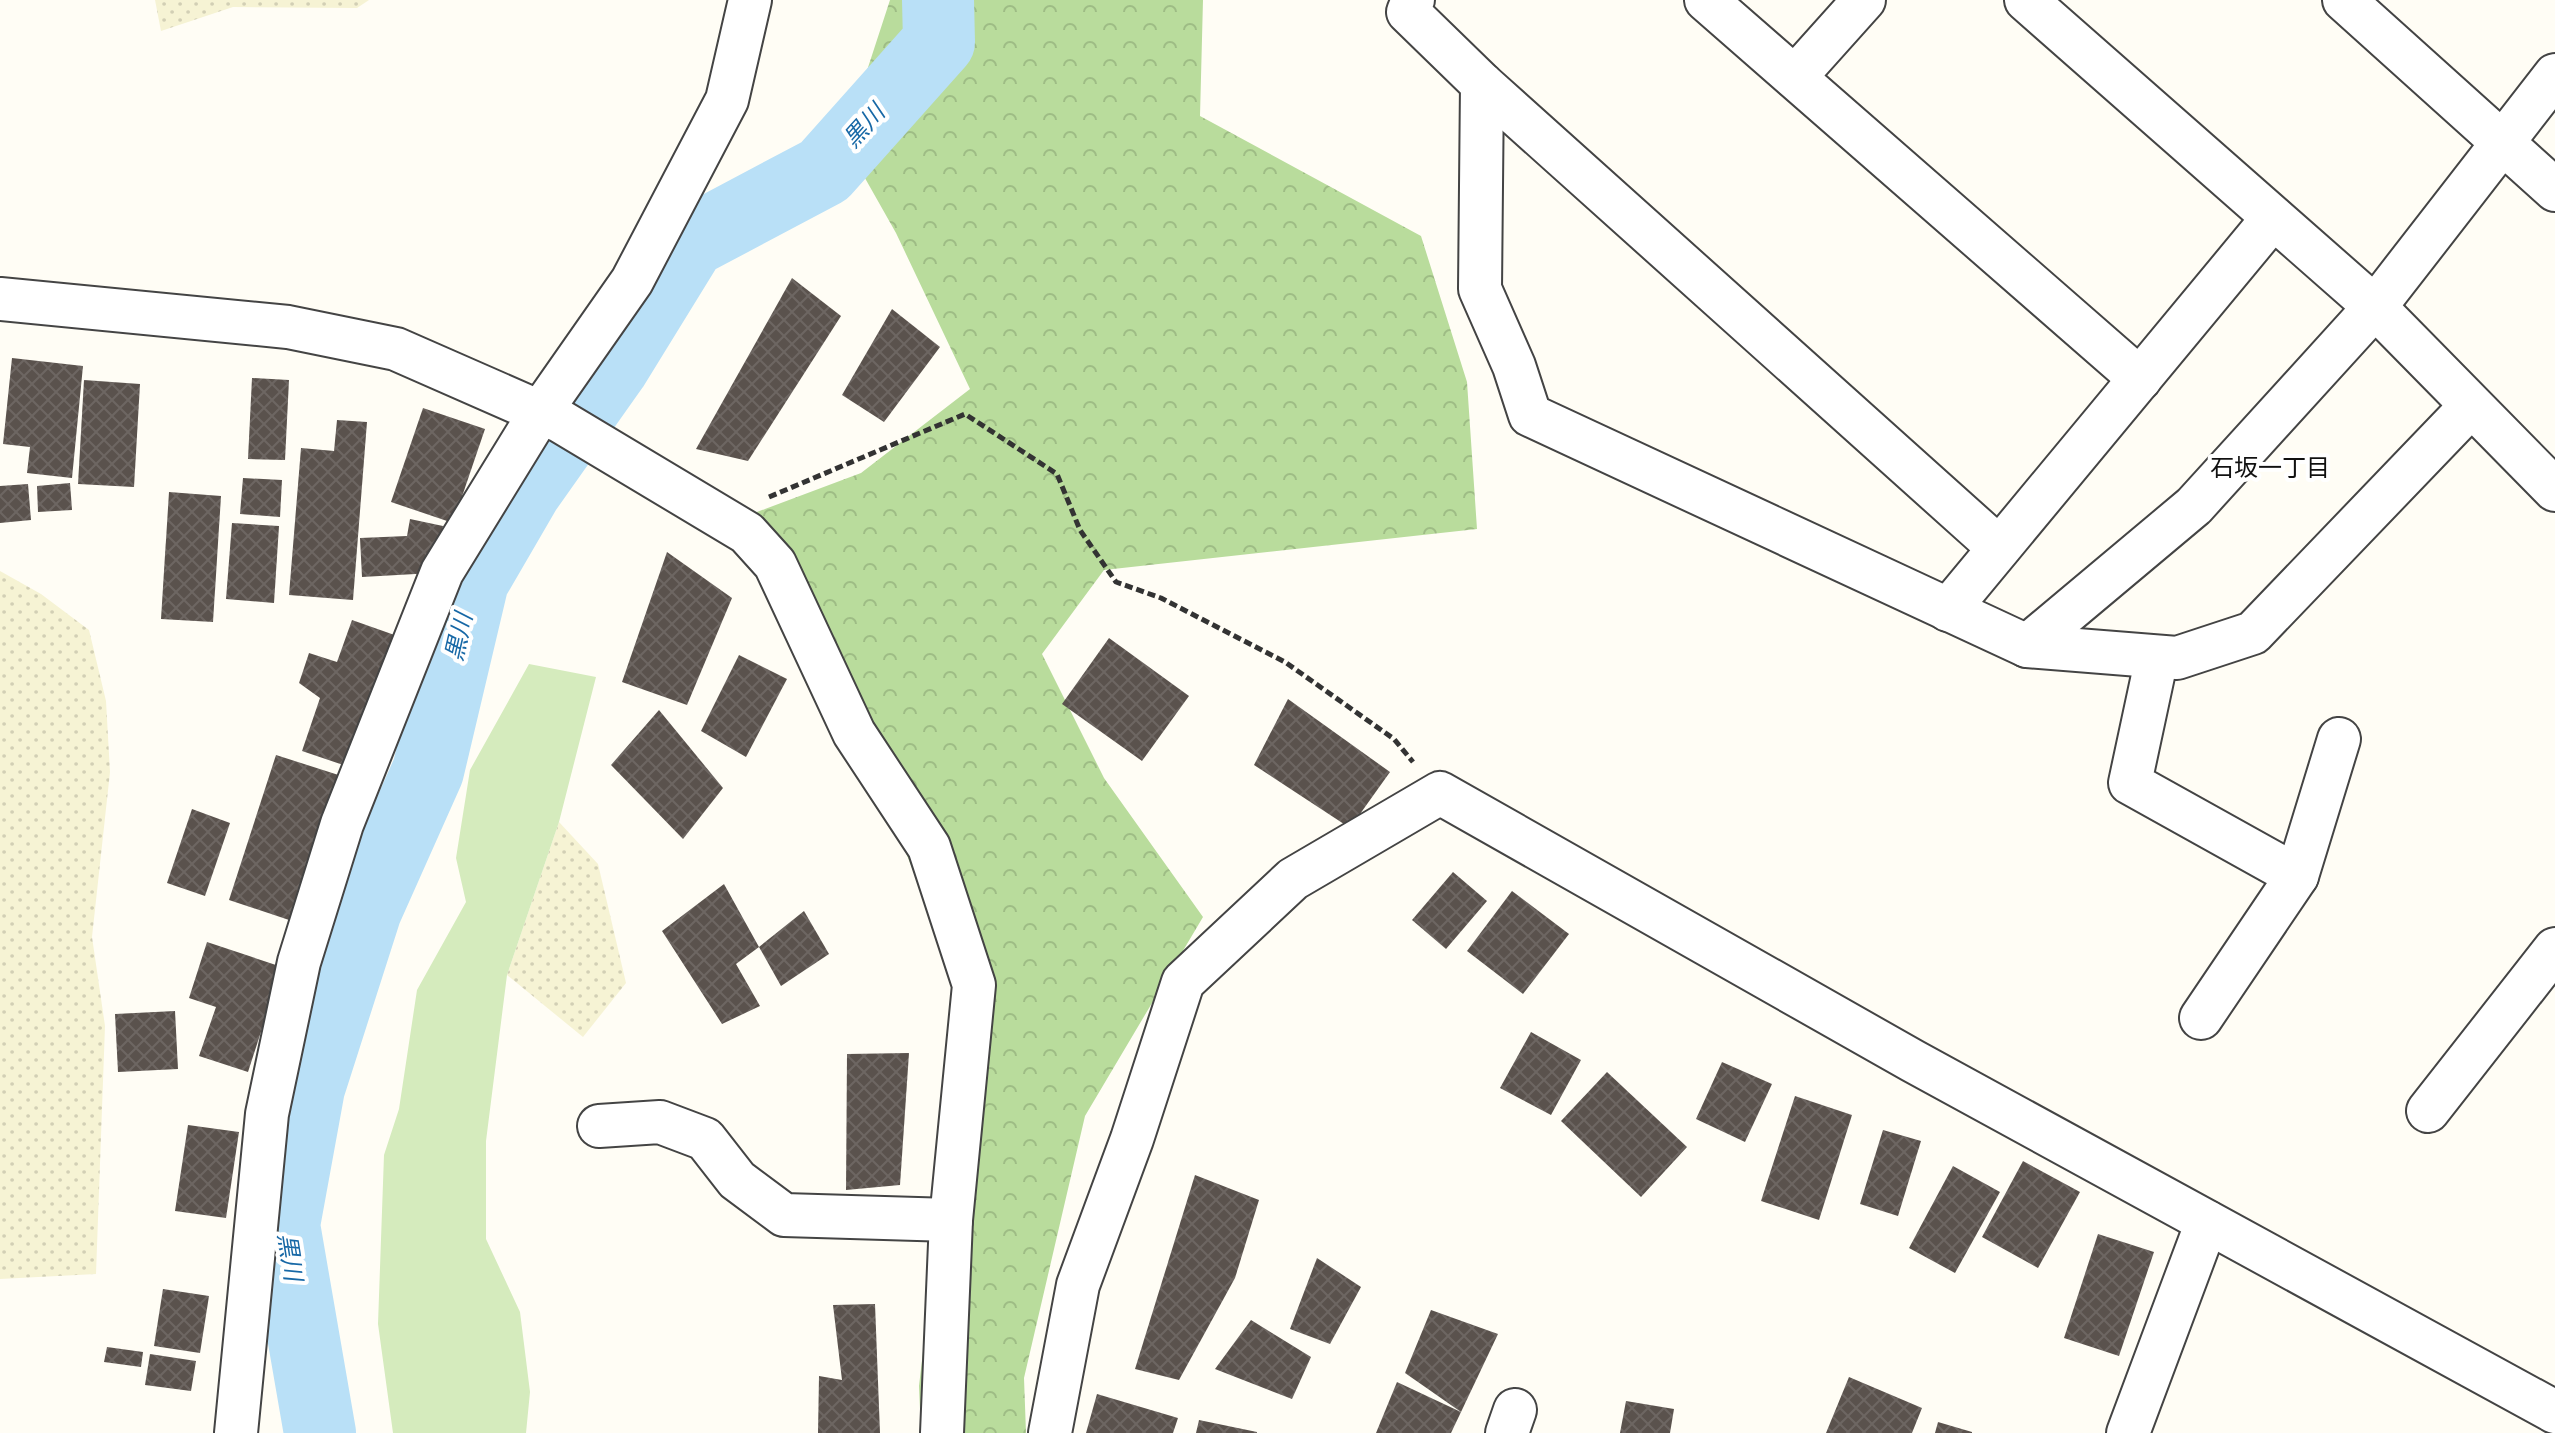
<svg xmlns="http://www.w3.org/2000/svg" width="2555" height="1433" font-family="Bitter,'Noto Sans JP',serif">
  <style>
    .farmland { fill: url(#farmland-dots) }
    .grass { fill: #d5ebbd }
    .forest { fill: url(#forest-crowns) }
    .lines { fill: none; stroke-linecap: round; stroke-linejoin: round }
    .river { stroke: #b9e0f7; stroke-width: 72 }
    .building { fill: url(#building-cross-hatch) }
    .minor-casing { stroke: #444; stroke-width: 46 }
    .path { stroke: #333; stroke-width: 5; stroke-dasharray: 8 4; stroke-linecap: butt }
    .minor { stroke: #fff; stroke-width: 42 }
    .labels { text-anchor: middle; stroke-width: 8; stroke-linejoin: round; paint-order: stroke }
    .water-label { font-size: 24px; font-style: italic; fill: #1768a6; stroke: #fff }
    .neighbourhood-label { font-size: 24px; fill: #111; stroke: #fff }
  </style>
  <defs>
    <pattern id="farmland-dots" width="8" height="8" patternUnits="userSpaceOnUse" patternTransform="scale(2)"><rect width="8" height="8" fill="#f6f3d4"/><path d="M2 2h.1M6 6h.1" fill="none" stroke="#d2cfb5" stroke-width="1.8" stroke-linecap="round"/></pattern>
    <pattern id="forest-crowns" width="20" height="18" patternUnits="userSpaceOnUse" patternTransform="scale(2)"><rect width="20" height="18" fill="#b9dc9c"/><path d="M2 6a3 3 0 1 1 6 0M12 15a3 3 0 1 1 6 0" fill="none" stroke="#9ebc85"/></pattern>
    <pattern id="building-cross-hatch" width="8" height="8" patternUnits="userSpaceOnUse" patternTransform="scale(2)"><rect width="8" height="8" fill="#5a524d"/><path d="M0 0l8 8M0 8l8-8" fill="none" stroke="#6d6662"/></pattern>
  </defs>
  <rect width="100%" height="100%" fill="#fffdf5"/>
  <g class="farmland">
    <path d="M155 0H369L357 8 233 7 161 31Z"/>
    <path d="M0 571 41 594 89 630 106 701 110 772 92 937 105 1026 96 1274 0 1279Z"/>
    <path d="M559 822 598 864 626 983 583 1037 507 975Z"/>
  </g>
  <path class="grass" d="M529 664 596 677 559 822 507 975 486 1141V1239L520 1312 530 1392 526 1433H393L378 1324 384 1155 399 1109 417 990 466 902 456 858 470 770Z"/>
  <path class="forest" d="M890 0H1203L1200 116 1421 236 1467 382 1477 529 1104 570 1042 654 1104 778 1203 917 1085 1116 1024 1378 1026 1433H921L919 1386 964 1001 829 656 749 515 861 473 970 389 896 233 844 141Z"/>
  <g class="lines">
    <path class="river" d="M320 1433 284 1225 309 1088 366 910 428 771 473 581 526 490 613 367 690 242 824 171 939 42 938 0"/>
  </g>
  <g class="building">
    <path d="M792 278 841 316 748 461 696 449Z"/>
    <path d="M892 309 940 347 884 422 842 395Z"/>
    <path d="M12 358 83 366 72 478 27 473 30 447 3 444Z"/>
    <path d="M252 378 289 380 285 460 248 459Z"/>
    <path d="M84 380 140 384 134 487 78 484Z"/>
    <path d="M423 408 485 429 453 523 391 502Z"/>
    <path d="M337 420 367 422 353 600 289 595 301 448 334 451Z"/>
    <path d="M243 478 282 480 280 517 240 514Z"/>
    <path d="M70 483 72 510 38 512 37 486Z"/>
    <path d="M28 484 31 520 0 523V486Z"/>
    <path d="M169 492 221 496 213 622 161 619Z"/>
    <path d="M410 519 443 526 433 573 362 577 360 538 407 536Z"/>
    <path d="M232 523 279 526 274 603 226 599Z"/>
    <path d="M667 552 732 598 687 705 622 682Z"/>
    <path d="M352 620 403 638 358 770 302 751 320 698 299 683 309 653 337 662Z"/>
    <path d="M1109 638 1189 696 1142 761 1062 704Z"/>
    <path d="M739 655 787 679 746 757 701 731Z"/>
    <path d="M1288 699 1390 772 1350 828 1254 765Z"/>
    <path d="M659 710 723 788 683 839 611 765Z"/>
    <path d="M276 755 351 779 304 925 229 900Z"/>
    <path d="M192 809 230 823 205 896 167 883Z"/>
    <path d="M1453 872 1487 901 1446 949 1412 920Z"/>
    <path d="M724 884 759 947 736 964 760 1006 722 1024 662 931Z"/>
    <path d="M1512 891 1569 934 1523 994 1467 951Z"/>
    <path d="M804 911 829 954 781 986 759 947Z"/>
    <path d="M207 942 282 967 248 1072 199 1056 216 1007 189 998Z"/>
    <path d="M175 1011 178 1069 118 1072 115 1014Z"/>
    <path d="M1531 1032 1581 1060 1551 1115 1500 1088Z"/>
    <path d="M909 1053 900 1185 846 1190 847 1054Z"/>
    <path d="M1722 1062 1772 1084 1745 1142 1696 1119Z"/>
    <path d="M1607 1072 1687 1147 1641 1197 1561 1121Z"/>
    <path d="M1795 1096 1852 1115 1819 1220 1761 1201Z"/>
    <path d="M188 1125 239 1132 226 1218 175 1211Z"/>
    <path d="M1883 1130 1921 1141 1898 1216 1860 1204Z"/>
    <path d="M2023 1161 2080 1192 2038 1268 1982 1237Z"/>
    <path d="M1953 1166 2000 1192 1955 1273 1909 1248Z"/>
    <path d="M1195 1175 1259 1200 1235 1278 1179 1380 1135 1369Z"/>
    <path d="M2098 1234 2154 1252 2119 1356 2064 1338Z"/>
    <path d="M1317 1258 1361 1287 1330 1344 1290 1329Z"/>
    <path d="M163 1289 209 1296 200 1353 154 1346Z"/>
    <path d="M875 1304 880 1433H818L819 1376 842 1380 833 1305Z"/>
    <path d="M1431 1310 1498 1334 1461 1412 1405 1373Z"/>
    <path d="M1251 1320 1311 1357 1292 1399 1215 1369Z"/>
    <path d="M107 1347 143 1352 141 1367 104 1362Z"/>
    <path d="M150 1354 196 1361 191 1391 145 1385Z"/>
    <path d="M1849 1377 1922 1408 1912 1433H1826Z"/>
    <path d="M1397 1382 1461 1412 1451 1433H1376Z"/>
    <path d="M1097 1394 1178 1418 1173 1433H1086Z"/>
    <path d="M1626 1401 1674 1409 1670 1433H1620Z"/>
    <path d="M1199 1420 1257 1432V1433H1196Z"/>
    <path d="M1938 1422 1972 1432V1433H1935Z"/>
  </g>
  <g class="lines">
    <g class="minor-casing">
      <g id="minor">
        <path d="M1413 0 1408 12 1482 84 1480 289 1514 366 1530 415 2027 646 2177 658 2253 633 2470 407"/>
        <path d="M1706 0 2140 379"/>
        <path d="M2026 0 2375 307 2555 490"/>
        <path d="M2344 0 2555 190"/>
        <path d="M1795 77 1864 0"/>
        <path d="M1482 84 1999 548"/>
        <path d="M0 299 288 327 396 349 560 421 747 533 775 564 854 733 929 847 974 985 951 1220 942 1433"/>
        <path d="M1948 610 2273 218"/>
        <path d="M2027 646 2194 506 2375 307 2555 75"/>
        <path d="M2157 657 2130 783 2297 876 2201 1018"/>
        <path d="M2297 876 2339 739"/>
        <path d="M2428 1111 2555 949"/>
        <path d="M599 1126 660 1122 705 1139 737 1180 784 1215 951 1220"/>
        <path d="M236 1433 267 1114 299 962 342 824 442 572 541 411 632 281 727 100 750 0"/>
        <path d="M1050 1433 1078 1285 1132 1139 1183 982 1293 879 1440 793 1913 1061 2555 1412"/>
        <path d="M1507 1433 1515 1410"/>
        <path d="M2128 1433 2207 1222"/>
      </g>
    </g>
    <path class="path" d="M769 497 965 414 1057 474 1080 530 1116 582 1161 598 1285 662 1394 739 1413 762"/>
    <use href="#minor" class="minor"/>
  </g>
  <g class="labels">
    <g class="water-label">
      <text transform="translate(864 126) rotate(-48)" y="8">黒川</text>
      <text transform="translate(459 637) rotate(-77)" y="8">黒川</text>
      <text transform="translate(290 1257) rotate(81)" y="8">黒川</text>
    </g>
    <g class="neighbourhood-label">
      <text x="2270" y="476">石坂一丁目</text>
    </g>
  </g>
</svg>
